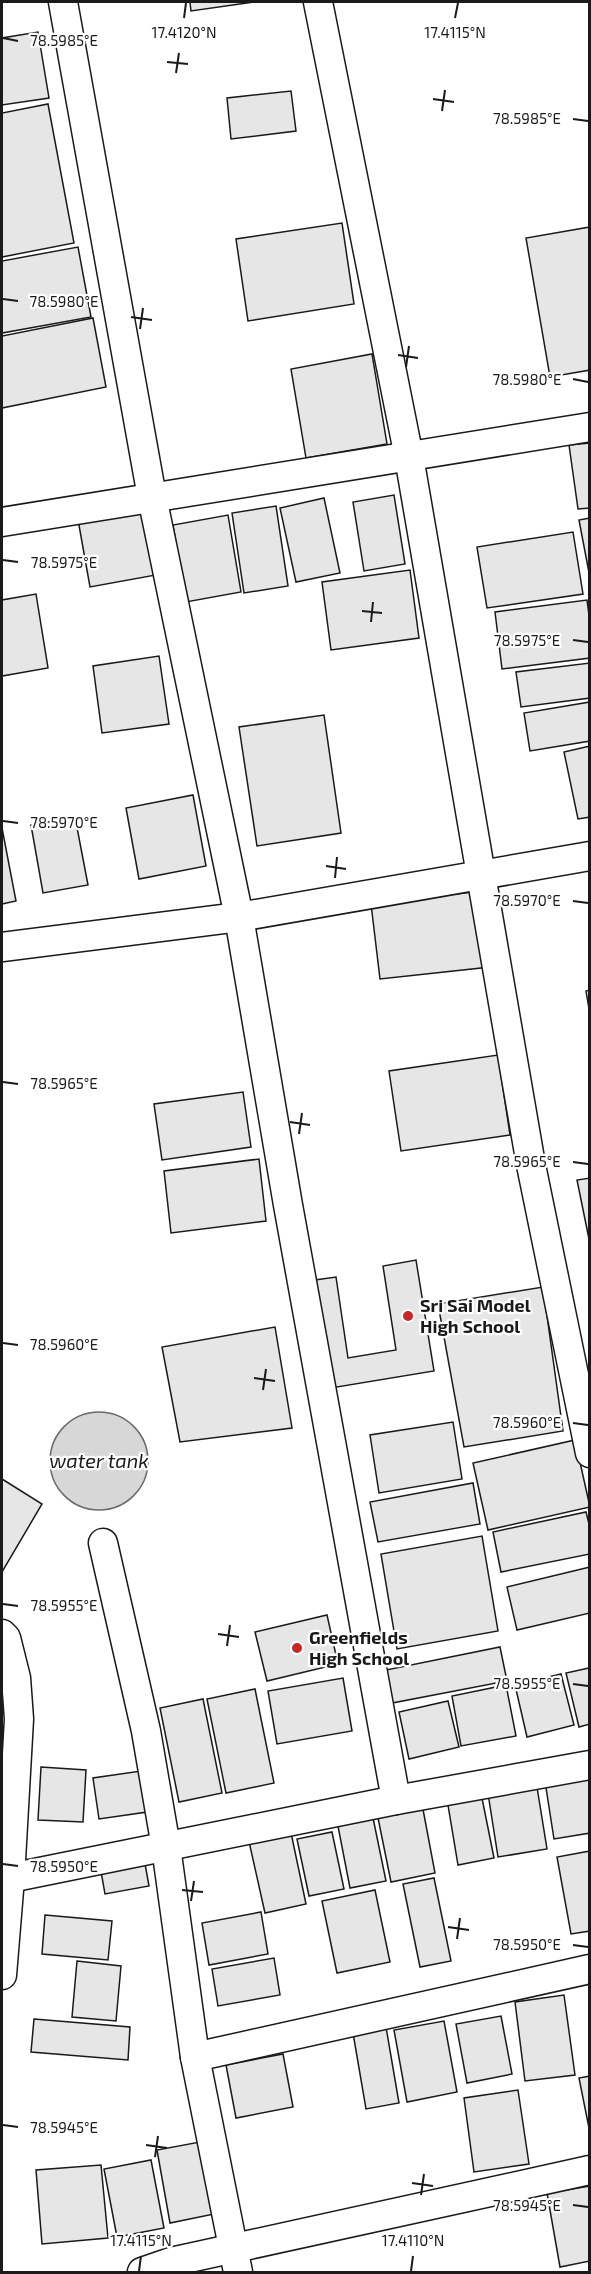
<svg xmlns="http://www.w3.org/2000/svg" width="591" height="2274" font-family="'Exo 2',sans-serif">
  <style>
    .water { fill: #d7d7d7; stroke: #6a6a6a; stroke-width: 1.5 }
    .building { fill: #e6e6e6; stroke: #1a1a1a; stroke-width: 1.5 }
    .lines { fill: none; stroke-linecap: round; stroke-linejoin: round }
    .street-casing { stroke: #1a1a1a; stroke-width: 31 }
    .street { stroke: #fff; stroke-width: 28 }
    .ticks { fill: none; stroke: #1a1a1a; stroke-width: 2 }
    .poi-dot { fill: #c62828; stroke: #fff; stroke-width: 2 }
    .labels { text-anchor: middle; stroke-width: 4.5; stroke-linejoin: round; paint-order: stroke }
    .poi-label { font-size: 18px; font-weight: bold; fill: #1a1a1a; stroke: #fff; text-anchor: start }
    .water-label { font-size: 20px; font-style: italic; fill: #1a1a1a; stroke: #fff }
    .ticks-label { font-size: 15px; text-anchor: middle; fill: #1a1a1a; stroke: #fff; stroke-width: 4.5; stroke-linejoin: round; paint-order: stroke }
  </style>
  <rect width="100%" height="100%" fill="#fff"/>
  <circle class="water" cx="99" cy="1461" r="49"/>
  <g class="building">
    <path d="M190 2H254L191 11Z"/>
    <path d="M38 32 49 98 2 105V38Z"/>
    <path d="M291 91 296 131 231 139 227 98Z"/>
    <path d="M48 104 74 243 2 257V113Z"/>
    <path d="M342 223 354 304 248 321 236 239Z"/>
    <path d="M590 227V370L550 377 526 238Z"/>
    <path d="M78 247 91 317 2 333V261Z"/>
    <path d="M93 318 106 387 2 408V336Z"/>
    <path d="M372 354 387 444 306 458 291 369Z"/>
    <path d="M590 443V508L578 509 569 445Z"/>
    <path d="M394 495 405 564 364 571 353 502Z"/>
    <path d="M324 498 340 573 296 582 280 508Z"/>
    <path d="M144 502 156 575 90 587 77 514Z"/>
    <path d="M276 506 288 586 244 593 232 513Z"/>
    <path d="M228 515 241 592 186 602 173 525Z"/>
    <path d="M590 518V578L579 520Z"/>
    <path d="M573 532 583 594 487 608 477 547Z"/>
    <path d="M410 570 419 638 331 650 322 582Z"/>
    <path d="M36 594 48 668 2 676V600Z"/>
    <path d="M587 600 590 623V658L502 669 495 612Z"/>
    <path d="M159 656 169 724 102 733 93 666Z"/>
    <path d="M590 663V698L521 707 516 672Z"/>
    <path d="M590 702V741L530 751 524 713Z"/>
    <path d="M324 715 341 833 257 846 239 727Z"/>
    <path d="M590 746V817L578 819 564 752Z"/>
    <path d="M193 795 206 866 139 879 126 808Z"/>
    <path d="M75 817 88 885 43 893 31 825Z"/>
    <path d="M2 828 16 901 2 904Z"/>
    <path d="M481 891 490 967 380 979 371 904Z"/>
    <path d="M590 990V1015L586 991Z"/>
    <path d="M498 1055 510 1135 401 1151 389 1071Z"/>
    <path d="M243 1092 251 1147 162 1160 154 1104Z"/>
    <path d="M259 1159 266 1221 171 1233 164 1171Z"/>
    <path d="M590 1178V1244L577 1180Z"/>
    <path d="M416 1260 434 1371 325 1389 308 1281 336 1277 348 1358 396 1350 383 1266Z"/>
    <path d="M543 1287 563 1431 464 1447 438 1304Z"/>
    <path d="M275 1327 292 1428 180 1442 162 1347Z"/>
    <path d="M453 1422 462 1479 379 1493 370 1435Z"/>
    <path d="M575 1440 590 1507 488 1530 473 1463Z"/>
    <path d="M2 1479 42 1504 2 1572Z"/>
    <path d="M473 1483 480 1524 378 1542 370 1502Z"/>
    <path d="M586 1512 590 1528V1554L501 1572 493 1532Z"/>
    <path d="M482 1536 498 1631 397 1649 381 1554Z"/>
    <path d="M590 1567V1613L517 1630 507 1587Z"/>
    <path d="M327 1615 338 1664 267 1681 255 1632Z"/>
    <path d="M500 1647 507 1681 392 1703 386 1670Z"/>
    <path d="M589 1668 590 1724 579 1727 566 1673Z"/>
    <path d="M561 1674 574 1725 527 1737 515 1685Z"/>
    <path d="M343 1678 352 1731 277 1744 268 1691Z"/>
    <path d="M506 1685 516 1736 461 1746 452 1696Z"/>
    <path d="M255 1689 274 1783 226 1793 207 1699Z"/>
    <path d="M203 1699 222 1793 179 1802 160 1708Z"/>
    <path d="M448 1701 459 1747 409 1759 399 1712Z"/>
    <path d="M41 1767 86 1770 83 1822 38 1820Z"/>
    <path d="M590 1767V1833L554 1839 544 1775Z"/>
    <path d="M141 1771 147 1812 99 1819 93 1778Z"/>
    <path d="M536 1781 547 1849 498 1857 487 1787Z"/>
    <path d="M481 1793 494 1858 458 1865 447 1799Z"/>
    <path d="M422 1804 435 1873 391 1882 377 1813Z"/>
    <path d="M372 1813 386 1881 350 1888 337 1821Z"/>
    <path d="M290 1828 306 1904 265 1913 248 1837Z"/>
    <path d="M332 1832 344 1889 309 1896 297 1839Z"/>
    <path d="M590 1851V1931L571 1934 557 1857Z"/>
    <path d="M144 1858 149 1886 105 1894 100 1866Z"/>
    <path d="M434 1878 451 1961 420 1967 403 1884Z"/>
    <path d="M375 1890 390 1962 337 1973 322 1901Z"/>
    <path d="M261 1912 268 1954 209 1965 202 1923Z"/>
    <path d="M45 1915 112 1921 108 1960 42 1954Z"/>
    <path d="M274 1958 280 1995 218 2006 212 1969Z"/>
    <path d="M77 1961 121 1966 116 2021 72 2017Z"/>
    <path d="M564 1995 575 2075 525 2081 515 2002Z"/>
    <path d="M501 2016 512 2074 467 2083 456 2024Z"/>
    <path d="M34 2019 130 2027 128 2060 31 2052Z"/>
    <path d="M444 2021 457 2092 407 2102 394 2030Z"/>
    <path d="M386 2027 399 2103 366 2109 353 2033Z"/>
    <path d="M283 2054 293 2107 236 2118 226 2065Z"/>
    <path d="M590 2076V2133L579 2078Z"/>
    <path d="M518 2090 529 2164 474 2172 464 2098Z"/>
    <path d="M205 2141 219 2213 170 2223 157 2150Z"/>
    <path d="M151 2160 164 2228 117 2237 104 2169Z"/>
    <path d="M101 2165 108 2238 42 2244 36 2170Z"/>
    <path d="M590 2186V2261L560 2267 547 2193Z"/>
  </g>
  <g class="lines">
    <g class="street-casing">
      <g id="street">
        <path d="M63 2 152 497 239 917 288 1205 396 1800"/>
        <path d="M318 2 409 457 531 1165 590 1453"/>
        <path d="M2 522 590 427"/>
        <path d="M2 947 239 917 590 856"/>
        <path d="M103 1543 146 1731 166 1847 195 2057 238 2272"/>
        <path d="M2 1634 6 1638 16 1678 19 1719 10 1878 2 1975"/>
        <path d="M10 1878 396 1800 590 1765"/>
        <path d="M195 2057 590 1969"/>
        <path d="M142 2272 171 2262 590 2170"/>
      </g>
    </g>
    <use href="#street" class="street"/>
  </g>
  <path class="ticks" d="M184 18 186 3M455 18 458 3M3 38 18 41M167 62 188 64M176 73 179 53M433 99 454 102M442 111 445 90M573 119 588 121M3 299 18 301M131 317 152 320M140 329 143 308M398 355 418 358M406 367 409 346M573 379 588 382M3 560 18 562M362 611 382 613M371 622 373 602M573 640 588 642M3 821 18 823M326 866 346 869M335 878 337 857M573 901 588 903M3 1082 18 1084M290 1122 310 1125M299 1134 302 1113M573 1162 588 1164M3 1343 18 1345M254 1378 275 1381M263 1390 266 1369M573 1423 588 1425M3 1604 18 1606M218 1634 239 1637M227 1646 230 1625M573 1684 588 1686M3 1864 18 1866M182 1890 203 1892M191 1901 194 1881M448 1927 469 1930M457 1939 460 1918M573 1945 588 1947M3 2125 18 2127M146 2145 167 2148M155 2157 158 2136M412 2183 433 2186M421 2195 424 2174M573 2205 588 2207M139 2271 141 2256M411 2271 413 2256"/>
  <g class="poi-dot">
    <circle cx="408" cy="1316" r="6"/>
    <circle cx="297" cy="1648" r="6"/>
  </g>
  <g class="labels">
    <g class="poi-label">
      <text x="420" y="1312">Sri Sai Model<tspan x="420" dy="21">High School</tspan></text>
      <text x="309" y="1644">Greenfields<tspan x="309" dy="21">High School</tspan></text>
    </g>
    <g class="water-label">
      <text x="99" y="1468">water tank</text>
    </g>
  </g>
  <g class="ticks-label">
    <text x="184" y="38">17.4120°N</text>
    <text x="455" y="38">17.4115°N</text>
    <text x="64" y="46">78.5985°E</text>
    <text x="527" y="124">78.5985°E</text>
    <text x="64" y="307">78.5980°E</text>
    <text x="527" y="385">78.5980°E</text>
    <text x="64" y="568">78.5975°E</text>
    <text x="527" y="646">78.5975°E</text>
    <text x="64" y="828">78.5970°E</text>
    <text x="527" y="906">78.5970°E</text>
    <text x="64" y="1089">78.5965°E</text>
    <text x="527" y="1167">78.5965°E</text>
    <text x="64" y="1350">78.5960°E</text>
    <text x="527" y="1428">78.5960°E</text>
    <text x="64" y="1611">78.5955°E</text>
    <text x="527" y="1689">78.5955°E</text>
    <text x="64" y="1872">78.5950°E</text>
    <text x="527" y="1950">78.5950°E</text>
    <text x="64" y="2133">78.5945°E</text>
    <text x="527" y="2211">78.5945°E</text>
    <text x="141" y="2246">17.4115°N</text>
    <text x="413" y="2246">17.4110°N</text>
  </g>
  <rect width="591" height="2274" fill="none" stroke="#1a1a1a" stroke-width="6"/>
</svg>
